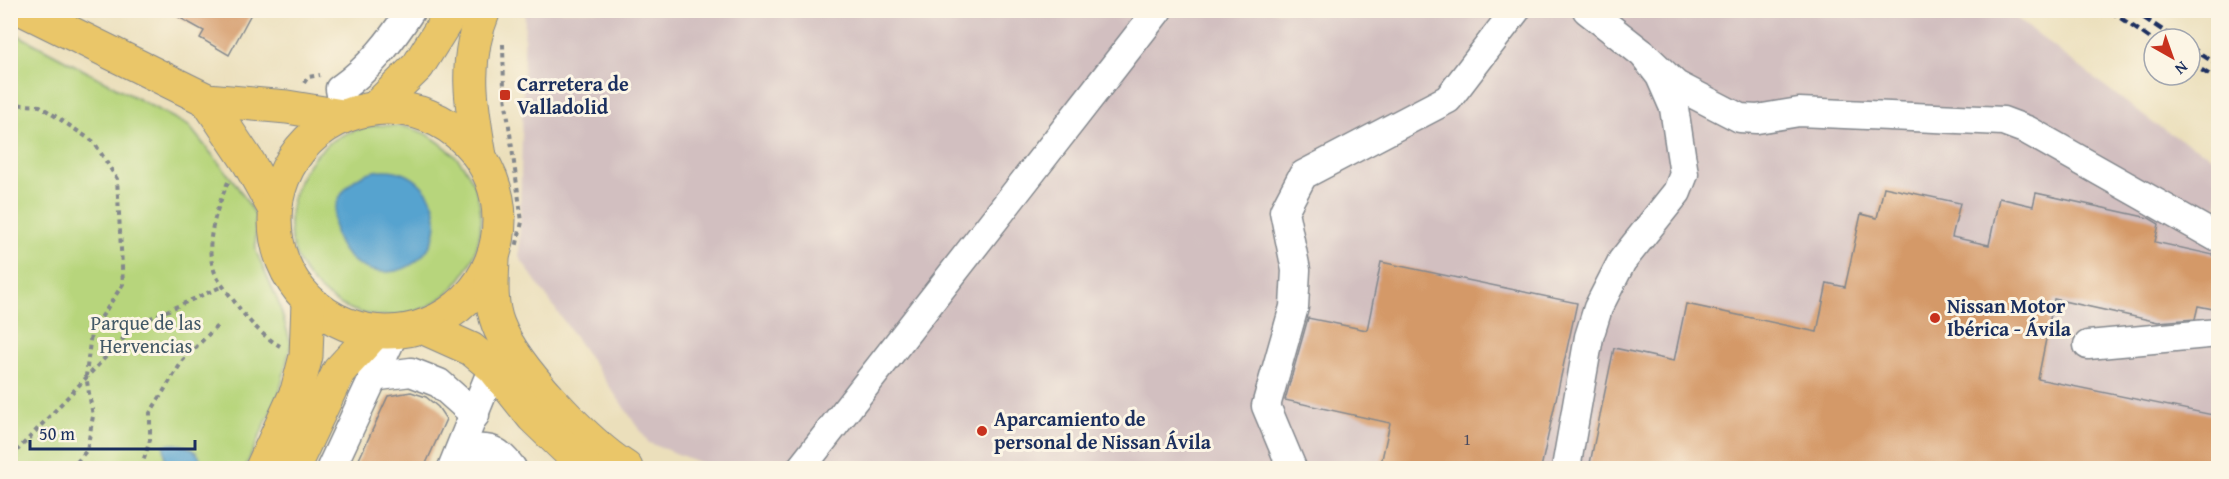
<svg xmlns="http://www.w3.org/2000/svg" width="2229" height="479" font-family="'Gentium Book Plus',serif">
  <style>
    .industrial { fill: #d2bfc0 }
    .green { fill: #b7d57c; stroke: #69826d; stroke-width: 1.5 }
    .water { fill: #56a3cf; stroke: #386996; stroke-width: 1.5 }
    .building { fill: #d49968 }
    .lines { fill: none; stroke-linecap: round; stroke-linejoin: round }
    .minor-casing { stroke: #83878c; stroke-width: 31 }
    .major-casing { stroke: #83878c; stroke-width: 35 }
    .highway-casing { stroke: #83878c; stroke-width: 35 }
    .path { stroke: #83878c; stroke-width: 4; stroke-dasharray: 4.5 4.5; stroke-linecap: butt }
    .minor { stroke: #fff; stroke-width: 28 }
    .major { stroke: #eac669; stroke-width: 33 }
    .highway { stroke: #eac669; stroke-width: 33 }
    .rail { stroke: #1b2f5e; stroke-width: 4.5; stroke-dasharray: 9 4.5; stroke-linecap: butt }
    .poi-dot { fill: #c8321e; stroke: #fcf5e5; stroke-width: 2 }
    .labels { text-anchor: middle; stroke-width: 6; stroke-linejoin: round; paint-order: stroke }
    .number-label { font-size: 16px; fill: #494a60 }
    .poi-label { font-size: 20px; font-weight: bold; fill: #1b2f5e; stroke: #fcf5e5; text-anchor: start }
    .park-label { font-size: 20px; fill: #425866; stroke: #fcf5e5 }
  </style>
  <rect width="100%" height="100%" fill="#fcf5e5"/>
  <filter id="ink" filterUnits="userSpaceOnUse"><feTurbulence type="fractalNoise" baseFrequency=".0167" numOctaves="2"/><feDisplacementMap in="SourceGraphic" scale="12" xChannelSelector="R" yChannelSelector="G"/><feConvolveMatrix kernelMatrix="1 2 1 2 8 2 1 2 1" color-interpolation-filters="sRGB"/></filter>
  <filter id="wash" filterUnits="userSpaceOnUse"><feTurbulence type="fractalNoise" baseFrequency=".008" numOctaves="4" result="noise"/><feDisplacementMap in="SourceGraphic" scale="24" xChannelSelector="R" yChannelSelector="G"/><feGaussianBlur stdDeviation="1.35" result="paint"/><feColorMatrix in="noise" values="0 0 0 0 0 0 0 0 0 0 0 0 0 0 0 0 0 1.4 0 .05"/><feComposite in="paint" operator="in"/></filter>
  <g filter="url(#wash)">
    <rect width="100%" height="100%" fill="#ebdfbb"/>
    <path class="industrial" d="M525 11H2007L2157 126 2218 160V468H714L649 443 519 257Z"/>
    <g class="green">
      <path d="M14 33 189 126 235 183 255 214 256 251 279 304 291 344 280 391 245 468H11L10 39Z"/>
      <path d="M377 125C388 126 399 125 409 128 425 131 440 142 452 153 521 220 456 337 362 313 336 306 313 288 300 264 275 219 299 153 347 133 356 129 367 128 377 125Z"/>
    </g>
    <g class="water">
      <circle cx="385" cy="221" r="51"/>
      <path d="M175 444C191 446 200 451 203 468H166L164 445Z"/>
    </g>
    <g id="blocks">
      <g class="building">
        <path d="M166 10H253L229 55 200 38 204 31Z"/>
        <path d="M1884 187 1960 203 1952 237 1989 245 1999 198 2033 206 2036 193 2149 218 2159 224 2155 242 2218 256V310L2198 306 2195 319 2158 322 2054 299 2038 379 2218 416V468H1589L1614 348 1674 361 1686 304 1817 332 1827 283 1845 287 1861 214 1877 218Z"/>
        <path d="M1381 262 1577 303 1541 468H1380L1390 423 1285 400 1308 318 1367 330Z"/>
        <path d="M411 392 426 397 438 407 446 419 424 468H355L388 396Z"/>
      </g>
    </g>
  </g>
  <g filter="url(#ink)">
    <use href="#blocks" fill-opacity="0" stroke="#83878c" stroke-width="1.5"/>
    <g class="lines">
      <g class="minor-casing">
        <g id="minor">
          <path d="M1643 54 1676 85 1740 118 1757 119 1799 112 2003 121 2027 130 2218 238"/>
          <path d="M345 115 340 89C370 68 391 41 411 10"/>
          <path d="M2088 345 2218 333"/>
          <path d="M372 377 411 372 439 383 475 415"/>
          <path d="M461 451C488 447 494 446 512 468"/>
          <path d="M331 468 394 333"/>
          <path d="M452 468 493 367"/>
          <path d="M801 468 1158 10"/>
          <path d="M1292 468 1266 406 1294 307 1296 270 1284 211 1303 175 1448 99 1516 10"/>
          <path d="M1566 468 1589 337 1598 308 1622 261 1677 192 1684 174 1674 108 1660 76 1643 54 1587 10"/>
        </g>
      </g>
      <g class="major-casing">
        <g id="major">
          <path d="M24 10 207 100 287 107 342 116"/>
          <path d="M207 100 249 163 274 208"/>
        </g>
      </g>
      <g class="highway-casing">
        <g id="highway">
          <circle cx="387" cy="220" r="112"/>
          <path d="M375 108 418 66 453 10"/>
          <path d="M480 156C471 105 463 60 484 10"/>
          <path d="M493 260C492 282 490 303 498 324 514 367 587 443 626 468"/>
          <path d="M422 327 471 349 493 367 533 417 586 468"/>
          <path d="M262 468 297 391 306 356 308 302"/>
          <path d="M293 468 339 371 374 333"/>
        </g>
      </g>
      <g class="path">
        <path d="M503 44 504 89 522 222 516 248"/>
        <path d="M304 83 308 77 320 75"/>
        <path d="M10 104 40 106 94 142 117 179 123 284 91 333 86 376 93 416 87 450 72 468"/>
        <path d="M228 182C216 211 201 249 218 279 224 288 231 297 237 305 248 321 264 337 280 346"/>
        <path d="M10 458 137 324 223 286"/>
        <path d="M141 468 150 440V413L183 360 219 324"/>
        <path d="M668 468H670"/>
      </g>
      <use href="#minor" class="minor"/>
      <use href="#major" class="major"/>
      <use href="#highway" class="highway"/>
      <g class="rail">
        <path d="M2109 10 2154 41"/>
        <path d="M2132 10 2176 39"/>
        <path d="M2207 10 2218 15"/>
        <path d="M2190 47 2218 65"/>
        <path d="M2190 63 2218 80"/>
      </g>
    </g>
  </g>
  <g class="poi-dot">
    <rect x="499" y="89" width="12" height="12" rx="3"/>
    <circle cx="1935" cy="318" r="6"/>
    <circle cx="982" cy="431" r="6"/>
  </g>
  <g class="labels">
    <g class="number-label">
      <text x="1467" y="445">1</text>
    </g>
    <g class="poi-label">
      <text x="517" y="91">Carretera de<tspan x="517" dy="23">Valladolid</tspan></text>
      <text x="1947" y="313">Nissan Motor<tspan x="1947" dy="23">Ibérica - Ávila</tspan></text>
      <text x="994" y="426">Aparcamiento de<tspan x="994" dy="23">personal de Nissan Ávila</tspan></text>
    </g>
    <g class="park-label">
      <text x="146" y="330">Parque de las<tspan x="146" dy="23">Hervencias</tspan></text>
    </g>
  </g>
  <rect width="2229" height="479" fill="none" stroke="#fcf5e5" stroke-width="36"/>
  <g transform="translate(2172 57) rotate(140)"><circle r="28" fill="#fcf5e5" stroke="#a2a6af" stroke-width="1.5"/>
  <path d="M0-4.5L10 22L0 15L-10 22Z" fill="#c8321e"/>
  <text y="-9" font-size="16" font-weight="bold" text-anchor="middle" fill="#1b2f5e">N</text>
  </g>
  <path d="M30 440v9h165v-9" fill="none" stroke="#1b2f5e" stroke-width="3"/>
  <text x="39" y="440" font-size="18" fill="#1b2f5e" stroke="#fcf5e5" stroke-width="4.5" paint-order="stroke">50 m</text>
</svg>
